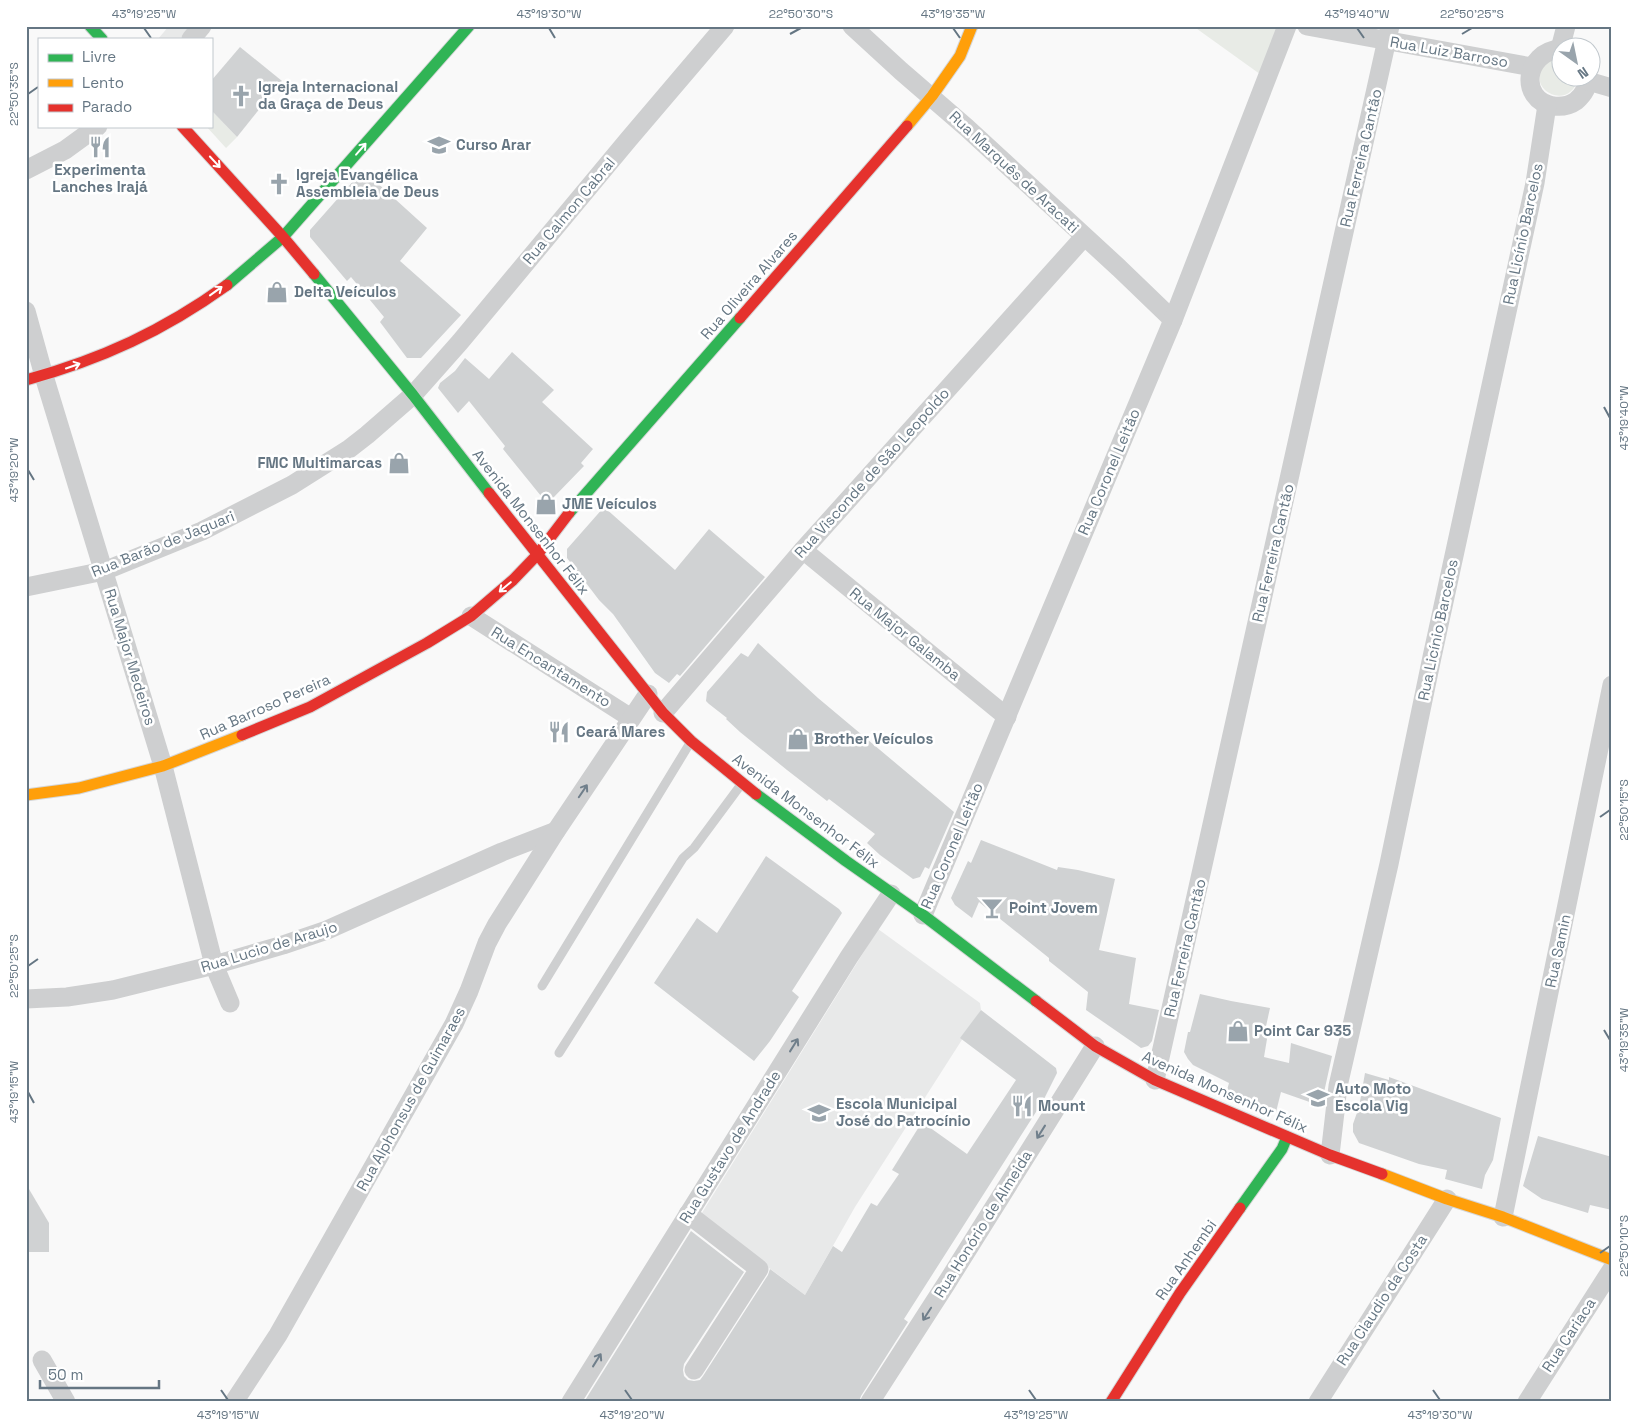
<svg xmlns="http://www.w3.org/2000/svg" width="1638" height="1428" font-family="'Space Grotesk',sans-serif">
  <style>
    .built { fill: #e8e9e9 }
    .green { fill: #e8ebe6 }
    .building { fill: #d0d2d3 }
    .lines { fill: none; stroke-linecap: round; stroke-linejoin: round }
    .fast-casing { stroke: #d5d6d7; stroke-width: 13 }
    .slow-casing { stroke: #d5d6d7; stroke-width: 13 }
    .jam-casing { stroke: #d5d6d7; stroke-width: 13 }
    .lane { stroke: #cecfd0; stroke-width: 9 }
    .street { stroke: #cecfd0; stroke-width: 19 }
    .fast { stroke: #30b455; stroke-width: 11 }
    .slow { stroke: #ff9f0a; stroke-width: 11 }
    .jam { stroke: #e5322d; stroke-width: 11 }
    .oneway { stroke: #fff }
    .oneway2 { stroke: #707f8b }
    .ticks { fill: none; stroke: #657683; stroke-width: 2 }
    .labels { text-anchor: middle; stroke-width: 5; stroke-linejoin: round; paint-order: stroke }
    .street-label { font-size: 15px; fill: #657683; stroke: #fff }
    .poi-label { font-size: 15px; font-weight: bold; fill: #657683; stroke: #fff; text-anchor: start }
    .neatline { fill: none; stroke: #657683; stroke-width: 2 }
    .ticks-label { font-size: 12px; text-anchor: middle; fill: #657683 }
  </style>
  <rect width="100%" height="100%" fill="#f9f9f9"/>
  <g class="built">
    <path d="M169 26H210L199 39H158Z"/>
    <path d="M878 929 980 1003 981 1010 855 1207 805 1295 700 1216Z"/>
  </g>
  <g class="green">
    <path d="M1193 26H1277L1264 77Z"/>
    <path d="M1560 57V78H1578C1570 113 1525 89 1544 66 1545 65 1548 61 1549 60 1552 58 1557 58 1560 57Z"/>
    <path d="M211 110 237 137 226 148 206 126H211Z"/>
  </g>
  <g class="building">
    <path d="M240 47 282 81 237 137 211 110V81Z"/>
    <path d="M363 170 427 228 400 261 461 315 421 358H407L380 322 384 317 351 277 347 281 310 237V230Z"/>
    <path d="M512 352 554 390 542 402 593 449 581 463 584 466 552 499 541 496 503 449 505 446 469 401 458 413 438 388 440 383 455 371 465 358 489 379Z"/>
    <path d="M604 507 675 570 709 529 765 577 680 676 677 674 669 683 655 673 613 614 599 600 567 558V549Z"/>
    <path d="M758 643 818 698 954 812 929 869 925 867 920 877 913 879 880 855 867 843 875 834 829 799 827 801 787 770 740 732 726 719 727 718 709 704 706 701 707 692 741 653 748 657Z"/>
    <path d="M981 840 1057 870 1058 867 1078 870 1115 879 1099 950 1136 958 1129 1004 1159 1010 1152 1041 1148 1046 1141 1048 1086 1010 1088 992 1049 961V958L979 902 972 918 955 905 951 898 968 861 971 863Z"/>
    <path d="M766 856 839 909 842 913 792 991 799 997 770 1041 754 1061 654 983 697 918 717 933Z"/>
    <path d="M1200 994 1231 1001 1270 1008 1265 1031 1268 1033 1264 1057 1289 1063 1291 1043 1332 1056 1321 1106 1281 1092 1276 1112 1258 1107 1226 1094 1229 1083 1193 1065 1188 1059 1184 1052 1188 1032H1190Z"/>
    <path d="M981 1010 1056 1068 1057 1073 1043 1101 904 1319 908 1322 861 1396 859 1402H584L691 1231 744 1272 684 1364 683 1370 684 1376 688 1380 694 1381 700 1380 703 1376 768 1275 770 1269 805 1295 833 1246 842 1252 871 1203 877 1206 899 1174 892 1170 922 1122 967 1154 1016 1080 960 1038Z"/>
    <path d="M1365 1073 1389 1080V1077L1501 1118 1493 1160 1485 1175 1482 1189 1445 1179 1447 1170 1419 1164 1359 1143 1353 1132V1124L1359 1107Z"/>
    <path d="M1538 1136 1612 1157V1210L1590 1205 1588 1213 1542 1199 1523 1186Z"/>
    <path d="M26 1184 49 1223V1252H26Z"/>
  </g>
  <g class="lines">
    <g class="fast-casing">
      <g id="fast">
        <path d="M90 26 102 39"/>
        <path d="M314 274 413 395 489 493"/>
        <path d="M227 285 283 237 469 26"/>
        <path d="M569 513 740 318"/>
        <path d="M756 794 846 861 923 915 1036 1001"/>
        <path d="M1240 1208 1282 1149 1287 1137"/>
      </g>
    </g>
    <g class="slow-casing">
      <g id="slow">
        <path d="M907 126 932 96 960 56 972 26"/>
        <path d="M26 795 79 788 163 766 242 735"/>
        <path d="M1382 1174 1447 1199 1503 1217 1612 1260"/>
      </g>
    </g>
    <g class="jam-casing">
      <g id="jam">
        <path d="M182 126 283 237 314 274"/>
        <path d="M740 318 907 126"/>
        <path d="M26 380C102 359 163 331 227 285"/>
        <path d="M489 493 663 713 691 741 756 794"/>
        <path d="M242 735 310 707 427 643 471 616 513 580 537 555 569 513"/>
        <path d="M1036 1001 1095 1046 1155 1080 1330 1155 1382 1174"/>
        <path d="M1111 1402 1180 1293 1240 1208"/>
      </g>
    </g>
    <g class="lane">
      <path d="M542 986 690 743"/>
      <path d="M559 1053 683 858 694 848 740 786"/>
    </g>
    <g class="street">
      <path d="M852 26 901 71 967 128 1119 268 1173 320"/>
      <path d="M1307 26 1532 67"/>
      <path d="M191 39 202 26"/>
      <path d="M1560 49C1525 52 1518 99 1553 106 1561 107 1569 106 1576 101 1583 95 1588 87 1588 78"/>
      <path d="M1560 49 1566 26"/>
      <path d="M1588 81 1612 88"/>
      <path d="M26 170 65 150 98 126"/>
      <path d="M26 311 44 376 163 766 214 965 230 1003"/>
      <path d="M803 550 1007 717"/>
      <path d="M26 587 104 571 202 531 292 485 349 449 367 435 413 395 460 342 628 140 725 26"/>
      <path d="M471 616 631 718"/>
      <path d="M663 713 803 550 1084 237"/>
      <path d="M923 915 1173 320 1287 26"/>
      <path d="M26 999 67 997 113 990 214 965 283 945 327 930 502 852 556 831"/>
      <path d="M1155 1080 1390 26"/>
      <path d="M1330 1155 1338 1086 1389 864 1432 657 1535 183 1547 105"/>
      <path d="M688 1214 759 1269 694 1370"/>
      <path d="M1503 1217 1612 685"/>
      <path d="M42 1360 66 1402"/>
      <path d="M234 1402 278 1335 454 1024 469 991 487 943 497 924 556 831 648 694"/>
      <path d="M571 1402 849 957 891 894"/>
      <path d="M870 1402 946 1284 1095 1046"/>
      <path d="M1318 1402 1447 1199"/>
      <path d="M1527 1402 1612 1269"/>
    </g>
    <use href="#fast" class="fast"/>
    <use href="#slow" class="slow"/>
    <use href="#jam" class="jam"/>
  </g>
  <defs><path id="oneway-shaft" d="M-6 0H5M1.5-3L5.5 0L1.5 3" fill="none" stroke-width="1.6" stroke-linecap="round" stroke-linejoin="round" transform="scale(1.25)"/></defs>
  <g class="oneway">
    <use href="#oneway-shaft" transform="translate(361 149) rotate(-49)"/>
    <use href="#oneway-shaft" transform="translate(215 162) rotate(47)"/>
    <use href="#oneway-shaft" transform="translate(216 291) rotate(-36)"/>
    <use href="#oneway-shaft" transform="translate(73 366) rotate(-19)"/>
    <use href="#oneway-shaft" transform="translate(505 587) rotate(140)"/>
  </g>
  <g class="oneway2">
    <use href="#oneway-shaft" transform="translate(583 791) rotate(-56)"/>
    <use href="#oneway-shaft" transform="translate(794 1045) rotate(-58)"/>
    <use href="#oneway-shaft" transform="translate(1041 1132) rotate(122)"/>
    <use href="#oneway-shaft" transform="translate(927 1314) rotate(123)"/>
    <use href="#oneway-shaft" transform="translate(597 1360) rotate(-58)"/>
  </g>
  <path class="ticks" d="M144 28 151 38M549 28 555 38M953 28 960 38M1357 28 1364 38M790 34 801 28M1462 34 1472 28M28 94 38 87M1604 407 1610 418M28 470 34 480M1600 817 1610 810M28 966 38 959M1604 1030 1610 1040M28 1092 34 1103M1600 1253 1610 1246M221 1390 228 1400M625 1390 632 1400M1029 1390 1036 1400M1433 1390 1440 1400"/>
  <defs>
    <g id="church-bare" transform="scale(1.725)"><path d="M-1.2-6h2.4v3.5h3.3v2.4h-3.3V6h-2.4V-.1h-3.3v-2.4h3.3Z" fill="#99a4ac" stroke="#fff" stroke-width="2.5" paint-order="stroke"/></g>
    <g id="school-bare" transform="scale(1.725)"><path d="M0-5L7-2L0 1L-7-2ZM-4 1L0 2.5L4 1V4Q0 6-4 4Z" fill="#99a4ac" stroke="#fff" stroke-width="2.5" paint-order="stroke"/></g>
    <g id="restaurant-bare" transform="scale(1.725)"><path d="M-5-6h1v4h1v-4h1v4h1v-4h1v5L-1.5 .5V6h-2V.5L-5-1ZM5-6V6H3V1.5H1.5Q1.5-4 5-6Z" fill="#99a4ac" stroke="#fff" stroke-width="2.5" paint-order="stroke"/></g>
    <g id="shop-bare" transform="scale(1.725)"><path d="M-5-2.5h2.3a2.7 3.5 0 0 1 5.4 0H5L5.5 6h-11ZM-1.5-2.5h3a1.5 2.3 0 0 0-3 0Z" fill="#99a4ac" stroke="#fff" stroke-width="2.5" paint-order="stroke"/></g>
    <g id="bar-bare" transform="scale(1.725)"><path d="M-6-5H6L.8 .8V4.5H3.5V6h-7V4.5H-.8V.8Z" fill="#99a4ac" stroke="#fff" stroke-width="2.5" paint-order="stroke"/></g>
  </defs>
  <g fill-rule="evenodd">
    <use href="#church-bare" x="241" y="96"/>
    <use href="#school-bare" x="439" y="145"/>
    <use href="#restaurant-bare" x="100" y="147"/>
    <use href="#church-bare" x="279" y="184"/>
    <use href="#shop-bare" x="277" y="292"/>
    <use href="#shop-bare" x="399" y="463"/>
    <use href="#shop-bare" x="546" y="504"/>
    <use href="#restaurant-bare" x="559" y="732"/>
    <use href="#shop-bare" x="798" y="739"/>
    <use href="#bar-bare" x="992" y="908"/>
    <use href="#shop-bare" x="1238" y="1031"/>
    <use href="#school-bare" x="1318" y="1098"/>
    <use href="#restaurant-bare" x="1022" y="1106"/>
    <use href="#school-bare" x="819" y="1113"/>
  </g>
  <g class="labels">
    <g class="street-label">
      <text transform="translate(1449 52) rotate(10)" y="5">Rua Luiz Barroso</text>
      <text transform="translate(1361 158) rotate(-77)" y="5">Rua Ferreira Cantão</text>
      <text transform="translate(1014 172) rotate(43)" y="5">Rua Marquês de Aracati</text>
      <text transform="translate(569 211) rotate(-50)" y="5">Rua Calmon Cabral</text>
      <text transform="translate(1523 234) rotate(-78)" y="5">Rua Licínio Barcelos</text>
      <text transform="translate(749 285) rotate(-49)" y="5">Rua Oliveira Alvares</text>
      <text transform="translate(1109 472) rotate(-67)" y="5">Rua Coronel Leitão</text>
      <text transform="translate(872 473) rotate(-48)" y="5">Rua Visconde de São Leopoldo</text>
      <text transform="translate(531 522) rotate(52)" y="5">Avenida Monsenhor Félix</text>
      <text transform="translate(163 544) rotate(-22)" y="5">Rua Barão de Jaguari</text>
      <text transform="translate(1273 553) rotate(-77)" y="5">Rua Ferreira Cantão</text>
      <text transform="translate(1438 630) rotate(-78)" y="5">Rua Licínio Barcelos</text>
      <text transform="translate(905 634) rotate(39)" y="5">Rua Major Galamba</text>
      <text transform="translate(130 657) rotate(73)" y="5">Rua Major Medeiros</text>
      <text transform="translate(551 667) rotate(32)" y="5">Rua Encantamento</text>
      <text transform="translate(265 707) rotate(-24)" y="5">Rua Barroso Pereira</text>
      <text transform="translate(806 811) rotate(37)" y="5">Avenida Monsenhor Félix</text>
      <text transform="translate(952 846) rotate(-67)" y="5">Rua Coronel Leitão</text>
      <text transform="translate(269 947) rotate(-17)" y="5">Rua Lucio de Araujo</text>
      <text transform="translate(1185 948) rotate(-77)" y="5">Rua Ferreira Cantão</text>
      <text transform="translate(1558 951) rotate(-78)" y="5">Rua Samin</text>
      <text transform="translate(1225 1092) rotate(24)" y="5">Avenida Monsenhor Félix</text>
      <text transform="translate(411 1099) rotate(-61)" y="5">Rua Alphonsus de Guimaraes</text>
      <text transform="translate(730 1147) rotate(-58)" y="5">Rua Gustavo de Andrade</text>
      <text transform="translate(983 1224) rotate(-58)" y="5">Rua Honório de Almeida</text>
      <text transform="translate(1186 1260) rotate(-55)" y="5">Rua Anhembi</text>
      <text transform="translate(1382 1300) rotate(-57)" y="5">Rua Claudio da Costa</text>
      <text transform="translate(1569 1335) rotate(-57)" y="5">Rua Cariaca</text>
    </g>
    <g class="poi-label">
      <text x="258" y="92">Igreja Internacional<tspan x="258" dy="17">da Graça de Deus</tspan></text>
      <text x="456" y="150">Curso Arar</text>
      <text x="100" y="175" text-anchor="middle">Experimenta<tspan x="100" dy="17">Lanches Irajá</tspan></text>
      <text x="296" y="180">Igreja Evangélica<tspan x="296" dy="17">Assembleia de Deus</tspan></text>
      <text x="294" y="297">Delta Veículos</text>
      <text x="382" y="468" text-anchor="end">FMC Multimarcas</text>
      <text x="562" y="509">JME Veículos</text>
      <text x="576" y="737">Ceará Mares</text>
      <text x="814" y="744">Brother Veículos</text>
      <text x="1009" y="913">Point Jovem</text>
      <text x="1254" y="1036">Point Car 935</text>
      <text x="1335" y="1094">Auto Moto<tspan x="1335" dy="17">Escola Vig</tspan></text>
      <text x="836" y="1109">Escola Municipal<tspan x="836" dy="17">José do Patrocínio</tspan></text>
      <text x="1038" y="1111">Mount</text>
    </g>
  </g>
  <rect width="1638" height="1428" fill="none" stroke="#ffffff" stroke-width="55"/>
  <rect x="38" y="38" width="175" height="90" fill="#ffffff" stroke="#c1c8cd"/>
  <rect x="48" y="54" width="25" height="8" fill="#30b455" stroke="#c1c8cd"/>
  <text x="82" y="62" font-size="15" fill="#657683">Livre</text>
  <rect x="48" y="79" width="25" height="8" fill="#ff9f0a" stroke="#c1c8cd"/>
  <text x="82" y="88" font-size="15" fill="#657683">Lento</text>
  <rect x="48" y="104" width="25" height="8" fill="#e5322d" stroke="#c1c8cd"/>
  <text x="82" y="112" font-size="15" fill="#657683">Parado</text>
  <g transform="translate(1576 62) rotate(147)"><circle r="24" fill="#ffffff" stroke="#c1c8cd"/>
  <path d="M0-4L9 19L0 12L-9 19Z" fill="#99a4ac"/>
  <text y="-8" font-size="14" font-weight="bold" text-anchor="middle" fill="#657683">N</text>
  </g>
  <path d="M40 1380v8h119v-8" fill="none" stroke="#657683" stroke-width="2.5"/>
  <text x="48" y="1380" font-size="15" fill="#657683" stroke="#ffffff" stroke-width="4" paint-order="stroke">50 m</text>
  <rect x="28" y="28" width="1582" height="1372" class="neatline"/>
  <g class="ticks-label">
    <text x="144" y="18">43°19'25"W</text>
    <text x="549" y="18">43°19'30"W</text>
    <text x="801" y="18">22°50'30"S</text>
    <text x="953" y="18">43°19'35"W</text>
    <text x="1357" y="18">43°19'40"W</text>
    <text x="1472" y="18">22°50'25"S</text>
    <text transform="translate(14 94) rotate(-90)" y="4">22°50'35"S</text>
    <text transform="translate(1624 418) rotate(-90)" y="4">43°19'40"W</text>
    <text transform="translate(14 470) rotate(-90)" y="4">43°19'20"W</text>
    <text transform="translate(1624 810) rotate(-90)" y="4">22°50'15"S</text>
    <text transform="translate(14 966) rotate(-90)" y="4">22°50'25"S</text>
    <text transform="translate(1624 1040) rotate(-90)" y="4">43°19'35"W</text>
    <text transform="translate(14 1092) rotate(-90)" y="4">43°19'15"W</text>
    <text transform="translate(1624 1246) rotate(-90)" y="4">22°50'10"S</text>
    <text x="228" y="1419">43°19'15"W</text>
    <text x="632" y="1419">43°19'20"W</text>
    <text x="1036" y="1419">43°19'25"W</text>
    <text x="1440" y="1419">43°19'30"W</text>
  </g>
</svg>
